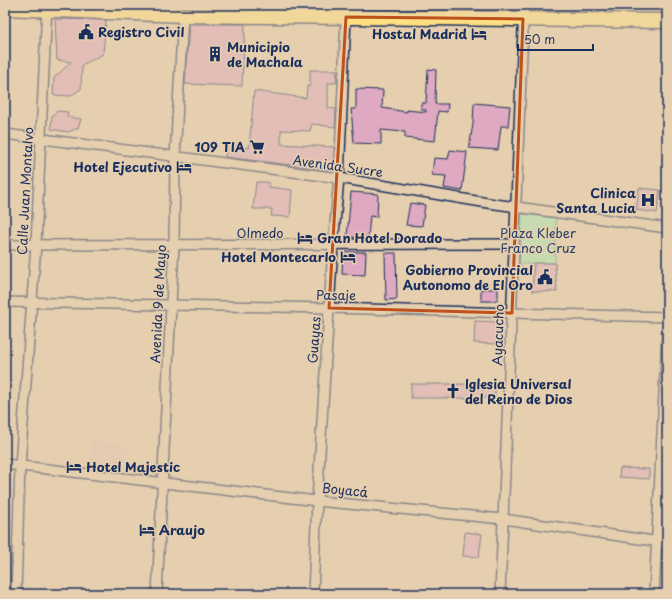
<svg xmlns="http://www.w3.org/2000/svg" width="672" height="599" font-family="'Playpen Sans',sans-serif">
  <style>
    .built { fill: #e3c4b4 }
    .green { fill: #a3e6b1; stroke: #5f8a88 }
    .building { fill: #dea9c1; stroke: #1b2f5e }
    .lines { fill: none; stroke-linecap: round; stroke-linejoin: round }
    .street-casing { stroke: #1b2f5e; stroke-width: 12 }
    .primary-casing { stroke: #1b2f5e; stroke-width: 17 }
    .street { stroke: #e5cfae; stroke-width: 9 }
    .primary { stroke: #ffdf80; stroke-width: 14 }
    .marked { fill: none; stroke: #bf511c; stroke-width: 3; stroke-linejoin: round }
    .labels { text-anchor: middle; stroke-width: 3; stroke-linejoin: round; paint-order: stroke }
    .poi-label { font-size: 13px; font-weight: bold; fill: #1b2f5e; stroke: #e5cfae; text-anchor: start }
    .street-label { font-size: 13px; fill: #1b2f5e; stroke: #e5cfae }
    .park-label { font-size: 13px; fill: #294166; stroke: #e5cfae }
  </style>
  <rect width="100%" height="100%" fill="#e5cfae"/>
  <filter id="ink" filterUnits="userSpaceOnUse"><feTurbulence type="fractalNoise" baseFrequency=".025" numOctaves="2"/><feDisplacementMap in="SourceGraphic" scale="8" xChannelSelector="R" yChannelSelector="G"/><feConvolveMatrix kernelMatrix="1 2 1 2 8 2 1 2 1" color-interpolation-filters="sRGB"/></filter>
  <g filter="url(#ink)">
    <path class="built" d="M91 439 129 446 125 468 89 463Z"/>
    <path class="green" d="M522 214 556 218 555 263 519 264Z"/>
    <g class="building">
      <path d="M56 19 106 20 103 54 82 65 81 89 70 96 53 95 54 78 71 62 57 60 55 20Z"/>
      <path d="M189 24H245L242 86 185 84Z"/>
      <path d="M428 69 436 70 435 104H448L447 112 438 111 435 141 405 138V132L381 130V144L354 143 351 109H356V89L383 90 382 108 407 112V110L426 112V110L421 109V103H426Z"/>
      <path d="M310 70H337L336 83H328V108L336 109 335 127 312 124 310 131 281 130V144L334 147 333 170 225 157 227 145 249 148 254 91 306 98 307 86H310Z"/>
      <path d="M474 103 510 106 508 126H501L498 150 469 148 473 124Z"/>
      <path d="M57 111 68 112 67 117 81 119 78 128 68 132 51 129 52 116Z"/>
      <path d="M450 150 467 152 462 191 444 188 446 176 432 175 434 158 448 159Z"/>
      <path d="M256 182H268L269 187 292 190 290 217 271 216 272 209H253Z"/>
      <path d="M639 188 660 190 657 213 636 210Z"/>
      <path d="M351 192 378 194 377 217 370 216 368 238 347 237Z"/>
      <path d="M410 203 425 205 422 226 406 225Z"/>
      <path d="M343 252H366L365 275 342 274Z"/>
      <path d="M385 253H396L397 299 386 300Z"/>
      <path d="M534 263H555L557 292 532 291Z"/>
      <path d="M481 289H498V299L494 301H481Z"/>
      <path d="M475 321 498 322 497 344 474 343Z"/>
      <rect x="411" y="384" width="84" height="14"/>
      <path d="M620 468 649 469V479L619 477Z"/>
      <path d="M465 532 482 534 479 557 463 556Z"/>
    </g>
    <g class="lines">
      <g class="street-casing">
        <g id="street">
          <path d="M5 134 339 178 488 203 667 228"/>
          <path d="M5 245 514 244"/>
          <path d="M5 302 329 308 667 317"/>
          <path d="M5 464 317 501 503 519 667 543"/>
          <path d="M16 594 20 466 36 244 47 5"/>
          <path d="M157 594 174 244 175 157 183 15"/>
          <path d="M313 594 317 501 333 246 339 178 346 17"/>
          <path d="M500 594 524 5"/>
          <path d="M654 594 667 333"/>
        </g>
      </g>
      <g class="primary-casing">
        <path id="primary" d="M5 8 183 15 667 21"/>
      </g>
      <use href="#street" class="street"/>
      <use href="#primary" class="primary"/>
    </g>
  </g>
  <path d="M0 0H672V599H0ZM346 17 523 19 512 313 329 308Z" fill="#e5cfae" fill-opacity=".55" fill-rule="evenodd"/>
  <path class="marked" d="M346 17 523 19 512 313 329 308Z"/>
  <defs>
    <g id="civic-bare" transform="scale(1.2)"><path d="M-.6-6.5H3V-4.5H.6V-3L4-1V1h2V6H-6V1h2V-1L-.6-3ZM-1.2 2.5V6h2.4V2.5Z" fill="#1b2f5e" stroke="#e5cfae" stroke-width="2.5" paint-order="stroke"/></g>
    <g id="hotel-bare" transform="scale(1.2)"><path d="M-6-4.5h1.5V1H6V5H4.5V3h-9V5H-6ZM-4 0a1.8 1.8 0 1 1 3.6 0ZM.5 0V-2.5h3Q6-2.5 6 0Z" fill="#1b2f5e" stroke="#e5cfae" stroke-width="2.5" paint-order="stroke"/></g>
    <g id="building-bare" transform="scale(1.2)"><path d="M-4-6H4V6H1V3H-1V6H-4ZM-2.5-4.3h1.7v1.8h-1.7ZM.8-4.3h1.7v1.8H.8ZM-2.5-1h1.7V.8h-1.7ZM.8-1h1.7V.8H.8Z" fill="#1b2f5e" stroke="#e5cfae" stroke-width="2.5" paint-order="stroke"/></g>
    <g id="supermarket-bare" transform="scale(1.2)"><path d="M-6-5.5h2.5l.6 2H6L4.5 2H-2.5L-4.4-4H-6ZM-1.5 3.2a1.3 1.3 0 1 0 .1 0ZM3 3.2a1.3 1.3 0 1 0 .1 0Z" fill="#1b2f5e" stroke="#e5cfae" stroke-width="2.5" paint-order="stroke"/></g>
    <g id="hospital-bare" transform="scale(1.2)"><path d="M-5-5h3v3.5h4V-5h3V5h-3V1.5h-4V5h-3Z" fill="#1b2f5e" stroke="#e5cfae" stroke-width="2.5" paint-order="stroke"/></g>
    <g id="church-bare" transform="scale(1.2)"><path d="M-1.2-6h2.4v3.5h3.3v2.4h-3.3V6h-2.4V-.1h-3.3v-2.4h3.3Z" fill="#1b2f5e" stroke="#e5cfae" stroke-width="2.5" paint-order="stroke"/></g>
  </defs>
  <g fill-rule="evenodd">
    <use href="#civic-bare" x="86" y="32"/>
    <use href="#hotel-bare" x="479" y="34"/>
    <use href="#building-bare" x="215" y="54"/>
    <use href="#supermarket-bare" x="257" y="147"/>
    <use href="#hotel-bare" x="184" y="167"/>
    <use href="#hospital-bare" x="648" y="200"/>
    <use href="#hotel-bare" x="305" y="238"/>
    <use href="#hotel-bare" x="348" y="257"/>
    <use href="#civic-bare" x="545" y="277"/>
    <use href="#church-bare" x="453" y="391"/>
    <use href="#hotel-bare" x="74" y="467"/>
    <use href="#hotel-bare" x="147" y="530"/>
  </g>
  <g class="labels">
    <g class="poi-label">
      <text x="98" y="37">Registro Civil</text>
      <text x="467" y="39" text-anchor="end">Hostal Madrid</text>
      <text x="227" y="52">Municipio<tspan x="227" dy="15">de Machala</tspan></text>
      <text x="245" y="152" text-anchor="end">109 TIA</text>
      <text x="172" y="172" text-anchor="end">Hotel Ejecutivo</text>
      <text x="636" y="198" text-anchor="end">Clinica<tspan x="636" dy="15">Santa Lucia</tspan></text>
      <text x="317" y="243">Gran Hotel Dorado</text>
      <text x="336" y="262" text-anchor="end">Hotel Montecarlo</text>
      <text x="533" y="275" text-anchor="end">Gobierno Provincial<tspan x="533" dy="15">Autonomo de El Oro</tspan></text>
      <text x="465" y="389">Iglesia Universal<tspan x="465" dy="15">del Reino de Dios</tspan></text>
      <text x="86" y="472">Hotel Majestic</text>
      <text x="159" y="535">Araujo</text>
    </g>
    <g class="street-label">
      <text transform="translate(338 166) rotate(8)" y="5">Avenida Sucre</text>
      <text transform="translate(25 191) rotate(-87)" y="5">Calle Juan Montalvo</text>
      <text x="260" y="238">Olmedo</text>
      <text transform="translate(336 295) rotate(1)" y="5">Pasaje</text>
      <text transform="translate(158 304) rotate(-87)" y="5">Avenida 9 de Mayo</text>
      <text transform="translate(498 335) rotate(-88)" y="5">Ayacucho</text>
      <text transform="translate(314 340) rotate(-86)" y="5">Guayas</text>
      <text transform="translate(345 490) rotate(6)" y="5">Boyacá</text>
    </g>
    <g class="park-label">
      <text x="538" y="238">Plaza Kleber<tspan x="538" dy="15">Franco Cruz</tspan></text>
    </g>
  </g>
  <rect width="672" height="599" fill="none" stroke="#e5cfae" stroke-width="20"/>
  <rect x="10" y="10" width="652" height="579" fill="none" stroke="#1b2f5e" stroke-width="1.5" filter="url(#ink)"/>
  <path d="M518 44v6h75v-6" fill="none" stroke="#1b2f5e" stroke-width="2"/>
  <text x="524" y="44" font-size="12" fill="#1b2f5e" stroke="#e5cfae" stroke-width="3" paint-order="stroke">50 m</text>
</svg>
